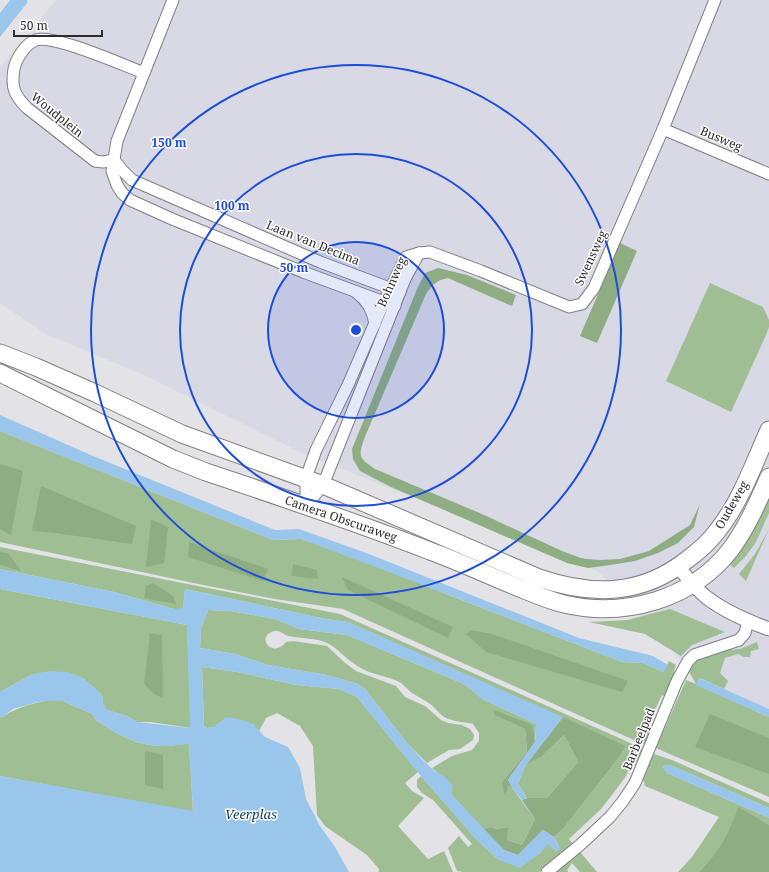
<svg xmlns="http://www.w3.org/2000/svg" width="769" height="872" font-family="'Noto Serif',serif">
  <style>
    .built { fill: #d9d9e6 }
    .green { fill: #9fbe94 }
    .forest { fill: #8ead82 }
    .water { fill: #9bc6eb }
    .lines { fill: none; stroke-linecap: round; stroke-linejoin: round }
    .minor-casing { stroke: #7f7f84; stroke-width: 13 }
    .tertiary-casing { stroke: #7f7f84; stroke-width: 15 }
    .primary-casing { stroke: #7f7f84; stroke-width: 19 }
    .minor { stroke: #fff; stroke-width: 11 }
    .tertiary { stroke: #fff; stroke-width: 13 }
    .primary { stroke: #fff; stroke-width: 17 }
    .ring { fill: none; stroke: #1d4ed8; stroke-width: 2 }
    .labels { text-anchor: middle; stroke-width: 3; stroke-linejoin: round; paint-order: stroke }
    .street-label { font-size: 12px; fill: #2c2c2e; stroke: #fff }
    .water-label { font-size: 13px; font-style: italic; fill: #083b5e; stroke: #fff }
    .centre { fill: #1d4ed8; stroke: #fff; stroke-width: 2 }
    .ring-label { font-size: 12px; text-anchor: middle; font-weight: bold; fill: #1d4ed8; stroke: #fff; stroke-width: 3; stroke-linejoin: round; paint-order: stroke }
  </style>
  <rect width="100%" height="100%" fill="#e2e2e7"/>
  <path class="built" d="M56 0H769V712L702 683 598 571 304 454 146 376 46 334 0 303V68Z"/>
  <g class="green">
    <path d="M710 283 763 307 769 320V327L766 335 731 412 666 381Z"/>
    <path d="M0 431 273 540 301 539 349 555 451 596 622 662 643 663 663 672 669 661 676 665 674 671 675 673 665 697 662 695 647 727 649 735 645 745 343 609 275 599 203 585 0 542Z"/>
    <path d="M769 498V513L756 542 746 556 734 568 728 563 745 542 755 527Z"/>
    <path d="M769 529 746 581 739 574 755 554Z"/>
    <path d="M0 547 340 614 626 741 643 750 638 762 633 760 626 776 618 787 601 809 569 839 573 844 539 872H464L457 871 448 848 459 836 468 847 472 844 433 800 422 793 417 787V780L421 776 477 840 499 860 539 854 548 843 560 848 554 837 563 829 620 756 626 746 348 622 326 619 185 589 183 609H174L114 592 0 569Z"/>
    <path d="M0 589 187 625 191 728 150 722H137L127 716 107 710 103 704 102 695 83 678 33 674 0 692Z"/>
    <path d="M670 609 725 632 692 645 681 656 645 634 589 622 627 620Z"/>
    <path d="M208 610 230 611 275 619 299 629 347 635 464 684 484 700 536 724 535 742 533 725 494 715 525 729 527 752 501 783 505 795 509 786 513 789 535 819 522 845 507 840V827L497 829 490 827 483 829 452 795C452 784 441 775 432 768L452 756 472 750 479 741V733L473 724C465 722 456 722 449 719 441 717 437 709 430 704 425 700 418 697 412 693 408 690 405 686 401 683 387 675 369 675 356 665 344 658 336 645 322 641 311 638 299 638 289 636 283 635 280 630 275 631 273 631 269 633 267 635 261 644 275 656 286 642L293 641 327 646 345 663 356 671 396 686 405 697 425 706 441 720 448 723 462 725 470 729 474 735 473 740 460 749 449 750 427 763 407 743 365 689 358 684 327 675 268 665 235 654 200 648 201 628Z"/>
    <path d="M757 642 759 649 751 651 750 657H744L738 654 725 658 720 673 728 681 724 689 700 678 697 685 769 717V797L656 748 686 680 696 684 689 672 696 661 728 650 740 649Z"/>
    <path d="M202 667 237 672 297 685 339 689 357 697 418 772 405 783 412 791 424 798 398 826 428 859 444 851 453 872H379V869L367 855 325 826 317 815 313 746 300 726 277 713 266 718 259 731 253 724 214 727 207 728 204 726Z"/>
    <path d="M45 701H63L92 714 97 721 116 733 136 742 155 746H168L189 743 193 812 0 776V718C14 709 29 704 45 701Z"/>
    <path d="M564 735 578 762 547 798H527L518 784 525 766 542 756Z"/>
    <path d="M654 754 672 760 769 803V808L670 765H665L663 767 667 773 769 818V825L738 808C729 834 718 852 699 872H678L692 857 719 817 645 786 643 779Z"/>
    <path d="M580 852 597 872H580L572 863 567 870 568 872H555Z"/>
  </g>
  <g class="forest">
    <path d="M620 243 637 251 597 343 580 336Z"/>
    <path d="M438 268 467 275 516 295 512 306 448 278C437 280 432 285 426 294L364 439C358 457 359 458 375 469L482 514 562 551 581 558 587 559 600 560 620 559 649 551 690 525 700 504 694 527 678 543 658 553 635 561 610 565 588 568 567 563 391 487 360 471 353 459 352 449 417 289 425 273Z"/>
    <path d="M0 464 23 471 11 535 0 529Z"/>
    <path d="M41 486 136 526 132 544 55 533 32 531Z"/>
    <path d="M151 519 168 527 164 563 146 567Z"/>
    <path d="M189 542 268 569 263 581 188 557Z"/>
    <path d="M0 552 8 553 21 571 0 565Z"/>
    <path d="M293 564 317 570 318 579 292 576Z"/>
    <path d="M342 577 453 627 448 638 348 590Z"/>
    <path d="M153 583 173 596 176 604 144 598 146 586Z"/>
    <path d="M471 630 492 634 628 681 622 692 486 652 466 634Z"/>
    <path d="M150 633 162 635 163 698C154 695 149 690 144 683Z"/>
    <path d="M494 710 533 725 535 742 508 780 513 789 509 786 505 796 501 783 527 752 525 729 494 715Z"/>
    <path d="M710 714 769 738V774L695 747Z"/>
    <path d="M563 717 626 746 620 756 563 829 554 837 543 830 518 855 504 850 483 829 490 827 497 829 508 827 507 840 522 845 535 819 522 800 527 798H547L578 762 564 735 542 756 525 766Z"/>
    <path d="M145 751 163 755V789L145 785Z"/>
    <path d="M738 807 769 825V872H699C718 852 729 834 738 807Z"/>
  </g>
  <g class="water">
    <path d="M10 0H27V3L0 37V13Z"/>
    <path d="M0 415 93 456 275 530 299 529 369 554 579 638 653 656 668 665 663 672 643 663 622 662 384 570 301 539 273 540 0 431Z"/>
    <path d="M0 569 114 592 174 609 183 608 185 589 326 619 348 622 563 717 525 766 518 784 527 798 522 800 513 789 508 780 535 742 536 724 484 700 464 684 347 635 299 629 275 619 230 611 208 610 201 628 200 648 235 654 268 665 327 675 358 684 365 689C377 704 428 774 443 775L453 786 452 789V795L504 850 518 855 543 830 554 837 560 848 556 852 548 844 539 854 520 868 499 860 477 840 421 776 357 697 339 689 297 685 237 672 202 667 204 726 207 728 214 727 226 717 243 720 253 724 265 737 288 747 300 768 306 799 320 826 335 847 349 872H0V776L193 811 189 744 168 746H155L136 742 116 733 97 721 92 714 63 701H45L34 703 13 709 0 718V692L33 674 50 671 68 672 83 678 102 695 103 704 107 710 127 716 137 722 190 728 187 625 0 589Z"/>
    <path d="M699 678 769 709V717L696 685Z"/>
    <path d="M665 765H670L769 808V818L667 773 663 767Z"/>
  </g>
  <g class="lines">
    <g class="minor-casing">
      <g id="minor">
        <path d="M173 0 117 141 112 171 117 185 122 193 130 200 172 219 303 272 395 306"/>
        <path d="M663 129 769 174"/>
        <path d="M114 160 123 171 132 180 320 262 400 292"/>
        <path d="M114 160 103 162 95 161 27 108C14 95 11 87 14 69 16 59 25 44 36 40 54 34 123 65 144 73"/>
        <path d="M357 293C368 301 373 311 375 324"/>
        <path d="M306 506V478L316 450 348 385 384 302 406 257 419 253 430 252 481 271 569 307 582 304 594 288 663 129 715 0"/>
        <path d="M306 506 323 485 405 279 419 253"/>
        <path d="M547 872 580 845 610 817 623 801 635 783 677 681 688 661 694 655 739 640 745 633 748 621"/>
      </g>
    </g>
    <g class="tertiary-casing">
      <path id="tertiary" d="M678 567C687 577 695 588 706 597 724 611 747 621 769 629"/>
    </g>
    <g class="primary-casing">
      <g id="primary">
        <path d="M0 353 36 367 95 393 182 434 323 485 539 578C592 596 642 596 688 559 699 551 710 541 718 530 741 501 754 463 769 430"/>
        <path d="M0 373 173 459 206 472C281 497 356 522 430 551 463 563 494 578 527 591 539 596 551 601 564 604 624 618 692 600 731 549 747 527 758 502 769 477"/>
      </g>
    </g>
    <use href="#minor" class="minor"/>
    <use href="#tertiary" class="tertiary"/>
    <use href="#primary" class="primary"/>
  </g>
  <circle cx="356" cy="330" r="88" fill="#1d4ed8" fill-opacity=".12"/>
  <g class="ring">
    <circle cx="356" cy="330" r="88"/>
    <circle cx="356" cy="330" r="176"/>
    <circle cx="356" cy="330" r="265"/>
  </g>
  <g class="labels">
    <g class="street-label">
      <text transform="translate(57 115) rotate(39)" y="4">Woudplein</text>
      <text transform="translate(721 139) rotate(23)" y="4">Busweg</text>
      <text transform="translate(313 243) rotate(22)" y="4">Laan van Decima</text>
      <text transform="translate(591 258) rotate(-65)" y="4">Swensweg</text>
      <text transform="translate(392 282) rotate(-66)" y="4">Bohnweg</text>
      <text transform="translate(732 505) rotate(-60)" y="4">Oudeweg</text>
      <text transform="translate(341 519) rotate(19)" y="4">Camera Obscuraweg</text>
      <text transform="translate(639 739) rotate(-68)" y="4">Barbeelpad</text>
    </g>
    <g class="water-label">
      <text x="251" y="819">Veerplas</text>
    </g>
  </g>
  <circle cx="356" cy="330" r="6" class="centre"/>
  <g class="ring-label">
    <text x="169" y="147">150 m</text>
    <text x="232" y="210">100 m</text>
    <text x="294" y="272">50 m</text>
  </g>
  <path d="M14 30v6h88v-6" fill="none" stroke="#2c2c2e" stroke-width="2"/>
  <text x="20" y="30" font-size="12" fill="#2c2c2e" stroke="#ffffff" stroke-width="3" paint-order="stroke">50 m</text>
</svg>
